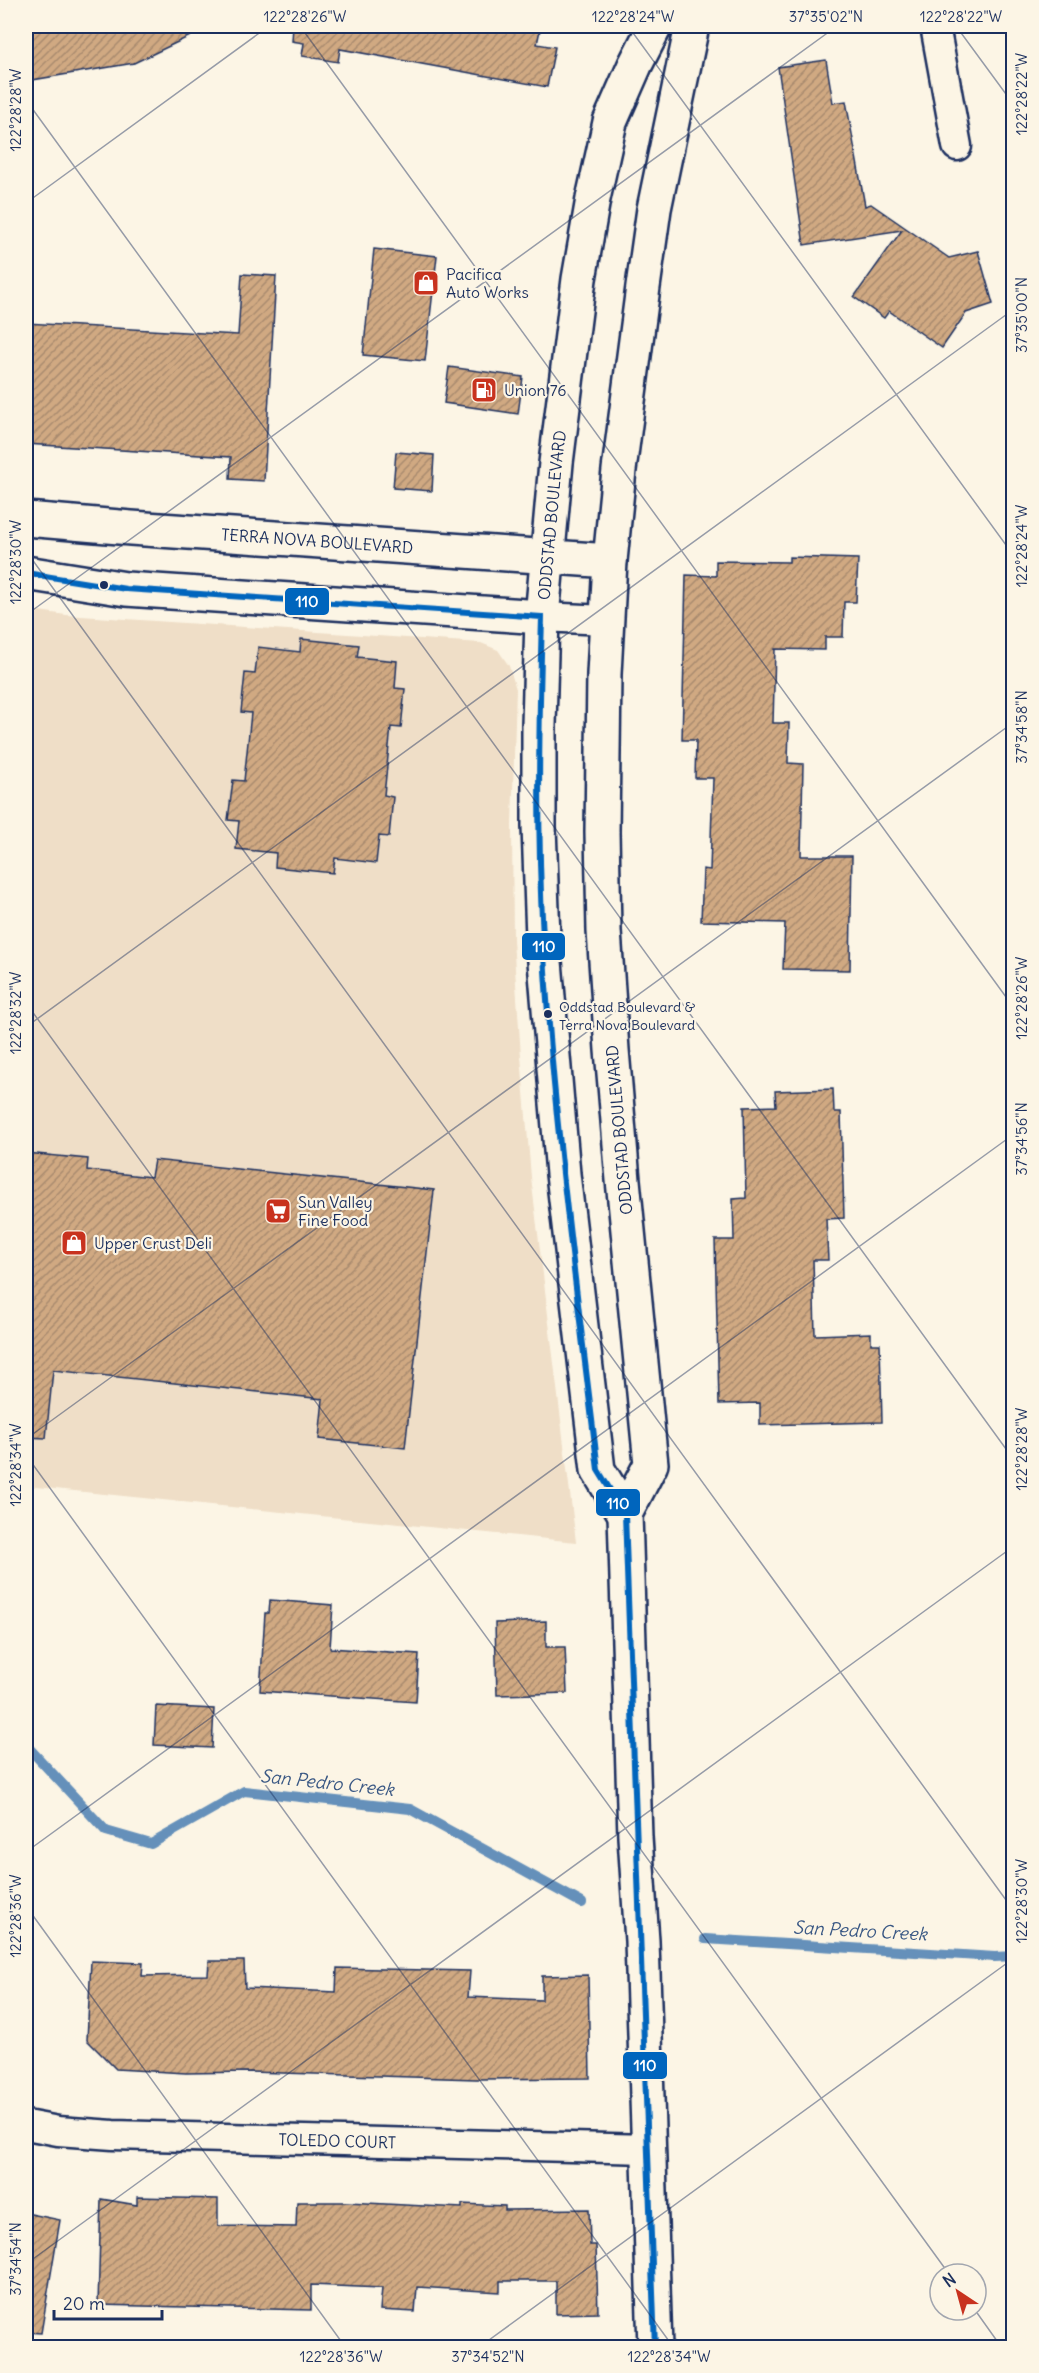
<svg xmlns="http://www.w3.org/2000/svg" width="1039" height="2373" font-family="Delius,sans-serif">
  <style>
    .built { fill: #efdec7 }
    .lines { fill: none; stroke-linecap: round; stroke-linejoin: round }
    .stream { stroke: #6590ba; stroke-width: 10 }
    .building { fill: url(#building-hatch); stroke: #1b2f5e; stroke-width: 1.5 }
    .minor-casing { stroke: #1b2f5e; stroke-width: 33 }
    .tertiary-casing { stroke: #1b2f5e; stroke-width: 38 }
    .minor { stroke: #fcf5e5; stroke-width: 28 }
    .tertiary { stroke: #fcf5e5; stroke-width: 33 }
    .bus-1-casing { stroke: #fcf5e5; stroke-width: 10 }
    .bus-1 { stroke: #0065bd; stroke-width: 6 }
    .ticks { fill: none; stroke: #1b2f5e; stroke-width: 1.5; stroke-opacity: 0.45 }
    .bus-dot { fill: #1b2f5e; stroke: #fcf5e5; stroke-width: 2 }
    .labels { text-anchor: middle; stroke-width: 4.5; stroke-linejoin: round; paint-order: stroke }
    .bus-label { font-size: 14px; fill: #1b2f5e; stroke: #fcf5e5; text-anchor: start }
    .poi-label { font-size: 16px; fill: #1b2f5e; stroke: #fcf5e5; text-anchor: start }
    .street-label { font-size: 16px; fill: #1b2f5e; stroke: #fcf5e5 }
    .water-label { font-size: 18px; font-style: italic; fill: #3a5884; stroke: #fcf5e5 }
    .line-badge { stroke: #fcf5e5; stroke-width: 2 }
    .badge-label { font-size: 16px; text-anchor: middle; font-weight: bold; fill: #fff }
    .neatline { fill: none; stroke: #1b2f5e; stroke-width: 2 }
    .ticks-label { font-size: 15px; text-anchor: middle; fill: #1b2f5e }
  </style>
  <defs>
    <pattern id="building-hatch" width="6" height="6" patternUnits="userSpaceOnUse" patternTransform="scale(1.5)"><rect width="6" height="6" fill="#d0a982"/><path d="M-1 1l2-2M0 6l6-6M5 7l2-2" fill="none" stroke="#a88a6e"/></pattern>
  </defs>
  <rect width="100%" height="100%" fill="#fcf5e5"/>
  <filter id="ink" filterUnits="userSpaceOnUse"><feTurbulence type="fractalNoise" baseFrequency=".0167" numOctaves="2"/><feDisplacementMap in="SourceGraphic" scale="12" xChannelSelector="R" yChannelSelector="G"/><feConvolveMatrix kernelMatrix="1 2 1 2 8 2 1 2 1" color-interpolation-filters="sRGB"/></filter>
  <g filter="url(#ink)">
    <path class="built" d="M26 609 66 615 481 643 498 650 509 666 516 689 512 826 513 940 521 1056 531 1177 576 1542 26 1486Z"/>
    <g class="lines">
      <g class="stream">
        <path d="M26 1745 106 1831 151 1844 244 1791 410 1809 582 1903"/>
        <path d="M705 1939 995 1957 1014 1956"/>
      </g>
    </g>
    <g class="building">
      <path d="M29 26H211L134 63 26 81V44L31 42Z"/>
      <path d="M293 26H515L540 30 537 44 555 47 547 87 340 49 338 62 302 56 304 43 292 41Z"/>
      <path d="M826 60 833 103 846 101 865 206 871 204 949 258 978 251 993 304 966 313 942 348 889 311 884 318 854 297 902 230 804 245 778 67Z"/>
      <path d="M374 249 437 256 425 361 363 355Z"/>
      <path d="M242 274 276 276 264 481 230 479 231 457 26 444V323L238 335Z"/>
      <path d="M449 367 523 377 518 414 444 403Z"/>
      <path d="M396 452 434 455 432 491 393 488Z"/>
      <path d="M789 557 858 559 856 602H844L843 637H825V650L775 649 773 723H789L788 763 803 764 801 856H852L850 970 783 969 785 923 701 921 703 869 710 870 713 778H695L696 740H682L686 575 716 576V561L789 562Z"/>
      <path d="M301 639 359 645 357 657 397 661 395 688 405 689 401 728 391 727 384 795 393 797 389 837 379 836 376 863 335 858 333 873 275 867 276 853 236 849 239 821 228 820 233 780 244 781 251 713 241 712 245 673 255 674 258 647 300 652Z"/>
      <path d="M833 1089 834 1112H841L844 1218 826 1219 828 1260H813L815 1335 871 1333V1344H880L882 1422 760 1425V1403L719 1404 715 1240H734L733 1199 746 1198 744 1107 776 1106 775 1091Z"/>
      <path d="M26 1153 88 1159 87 1170 151 1177 154 1160 434 1190 405 1448 319 1439 323 1399 53 1370 46 1438 26 1437Z"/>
      <path d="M270 1600 333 1605 330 1648 419 1654 416 1702 260 1691 265 1613H269Z"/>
      <path d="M546 1621V1647H565L567 1693 497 1695 495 1623Z"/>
      <path d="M156 1706 214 1709 212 1748 154 1745Z"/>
      <path d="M91 1961 143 1963 142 1976 208 1975 209 1961H244L245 1988 336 1992 337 1968 470 1971 468 1997 542 2000V1976L588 1975 590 2078 476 2079 250 2072 186 2073 116 2069 87 2040Z"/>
      <path d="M137 2197 218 2199V2226L296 2227 297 2202H347L462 2208V2204L505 2206V2210L589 2209 590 2245H596L598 2313 556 2314V2281H500V2292L417 2287 415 2312 380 2310 382 2288 311 2285V2310L98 2305 101 2199 137 2205Z"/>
      <path d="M26 2213 60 2220 41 2333 26 2332Z"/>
    </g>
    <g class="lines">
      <g class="minor-casing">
        <g id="minor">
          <path d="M935 26 957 146"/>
          <path d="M542 617 606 620"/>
          <path id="s1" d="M26 2125 58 2131 113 2135 649 2149"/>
        </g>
      </g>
      <g class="tertiary-casing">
        <g id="tertiary">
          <path id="s2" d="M26 519 131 528 610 561"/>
          <path d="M26 573 126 589 542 617"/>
          <path id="s3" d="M625 1514 598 1470 563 1174 543 938 539 826V725L542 617 556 463 579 279 593 199 610 122 635 65 655 26"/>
          <path d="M655 2348 642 1941 635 1837 625 1514 651 1464 623 1180 612 1050 604 931 602 832 604 674 610 561 619 470 643 287 654 209 692 26"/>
        </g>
      </g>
      <use href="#minor" class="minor"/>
      <use href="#tertiary" class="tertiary"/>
      <g class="bus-1-casing">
        <path id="bus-1" d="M26 573 126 589 542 617C539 724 537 831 543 938 553 1116 577 1293 598 1470L625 1514 655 2348"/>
      </g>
      <use href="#bus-1" class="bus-1"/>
    </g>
  </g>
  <path class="ticks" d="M300 26 1014 1008M628 26 1014 556M956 26 1014 105M26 100 1014 1460M26 203 269 26M26 551 1014 1911M26 615 837 26M26 1003 949 2274M26 1027 1014 309M26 1439 1014 722M26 1455 674 2348M26 1852 1014 1134M26 1906 346 2348M26 2264 1014 1546M975 2310 1002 2348M478 2348 1014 1958"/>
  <defs>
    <g id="shop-square" transform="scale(1.35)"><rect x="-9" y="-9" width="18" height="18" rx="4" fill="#c8321e" stroke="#fcf5e5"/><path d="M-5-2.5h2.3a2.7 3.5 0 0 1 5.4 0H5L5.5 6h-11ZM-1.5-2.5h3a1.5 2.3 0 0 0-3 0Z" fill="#fff"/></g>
    <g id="fuel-square" transform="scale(1.35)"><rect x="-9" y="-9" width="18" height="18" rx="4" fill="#c8321e" stroke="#fcf5e5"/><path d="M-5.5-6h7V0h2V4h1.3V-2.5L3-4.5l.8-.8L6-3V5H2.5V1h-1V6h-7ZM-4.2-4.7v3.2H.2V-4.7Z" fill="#fff"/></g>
    <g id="supermarket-square" transform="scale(1.35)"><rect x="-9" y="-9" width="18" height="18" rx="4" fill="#c8321e" stroke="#fcf5e5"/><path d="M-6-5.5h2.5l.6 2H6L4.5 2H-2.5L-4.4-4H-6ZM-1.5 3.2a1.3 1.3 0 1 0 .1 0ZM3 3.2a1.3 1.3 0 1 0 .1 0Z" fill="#fff"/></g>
  </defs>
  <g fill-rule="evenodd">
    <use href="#shop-square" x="426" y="283"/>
    <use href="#fuel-square" x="484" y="390"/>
    <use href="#supermarket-square" x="278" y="1211"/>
    <use href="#shop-square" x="74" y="1243"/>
  </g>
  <g class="bus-dot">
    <circle cx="104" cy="585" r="5"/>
    <circle cx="548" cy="1014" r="5"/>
  </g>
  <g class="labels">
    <g class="bus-label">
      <text x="559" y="1012">Oddstad Boulevard &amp;<tspan x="559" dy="18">Terra Nova Boulevard</tspan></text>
    </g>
    <g class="poi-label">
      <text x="446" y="280">Pacifica<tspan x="446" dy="18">Auto Works</tspan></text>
      <text x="504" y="396">Union 76</text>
      <text x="298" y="1208">Sun Valley<tspan x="298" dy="18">Fine Food</tspan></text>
      <text x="94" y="1249">Upper Crust Deli</text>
    </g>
    <g class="street-label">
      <text dy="6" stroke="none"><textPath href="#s3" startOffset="1010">ODDSTAD BOULEVARD</textPath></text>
      <text dy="6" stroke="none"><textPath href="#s2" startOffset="292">TERRA NOVA BOULEVARD</textPath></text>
      <text transform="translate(619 1130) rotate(-95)" y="6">ODDSTAD BOULEVARD</text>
      <text dy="6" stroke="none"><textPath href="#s1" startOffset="312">TOLEDO COURT</textPath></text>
    </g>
    <g class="water-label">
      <text transform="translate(327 1783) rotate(6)" y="6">San Pedro Creek</text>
      <text transform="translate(860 1931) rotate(3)" y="6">San Pedro Creek</text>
    </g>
  </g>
  <g class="line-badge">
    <rect x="284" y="587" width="46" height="29" rx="6" fill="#0065bd"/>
    <rect x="521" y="932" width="45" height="29" rx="6" fill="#0065bd"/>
    <rect x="595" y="1488" width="46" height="29" rx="6" fill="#0065bd"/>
    <rect x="622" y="2051" width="46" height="29" rx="6" fill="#0065bd"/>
  </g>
  <g class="badge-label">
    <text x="307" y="607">110</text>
    <text x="544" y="952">110</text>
    <text x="618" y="1509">110</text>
    <text x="645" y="2071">110</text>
  </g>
  <rect width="1039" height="2373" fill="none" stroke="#fcf5e5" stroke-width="66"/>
  <g transform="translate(958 2292) rotate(324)"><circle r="28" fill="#fcf5e5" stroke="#a2a6af" stroke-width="1.5"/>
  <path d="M0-4.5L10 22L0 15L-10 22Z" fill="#c8321e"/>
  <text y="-9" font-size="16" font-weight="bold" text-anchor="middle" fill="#1b2f5e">N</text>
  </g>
  <path d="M54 2310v9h108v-9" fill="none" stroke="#1b2f5e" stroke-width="3"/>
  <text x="63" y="2310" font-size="18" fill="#1b2f5e" stroke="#fcf5e5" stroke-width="4.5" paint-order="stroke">20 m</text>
  <rect x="33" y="33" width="973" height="2307" class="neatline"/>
  <g class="ticks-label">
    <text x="305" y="22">122°28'26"W</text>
    <text x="633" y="22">122°28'24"W</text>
    <text x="826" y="22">37°35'02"N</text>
    <text x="961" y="22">122°28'22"W</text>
    <text transform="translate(1022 94) rotate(-90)" y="5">122°28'22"W</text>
    <text transform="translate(16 110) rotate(-90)" y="5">122°28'28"W</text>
    <text transform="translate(1022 315) rotate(-90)" y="5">37°35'00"N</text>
    <text transform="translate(1022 546) rotate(-90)" y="5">122°28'24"W</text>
    <text transform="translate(16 562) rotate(-90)" y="5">122°28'30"W</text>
    <text transform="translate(1022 727) rotate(-90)" y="5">37°34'58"N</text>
    <text transform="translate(1022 998) rotate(-90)" y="5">122°28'26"W</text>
    <text transform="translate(16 1013) rotate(-90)" y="5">122°28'32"W</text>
    <text transform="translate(1022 1139) rotate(-90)" y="5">37°34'56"N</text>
    <text transform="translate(1022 1449) rotate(-90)" y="5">122°28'28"W</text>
    <text transform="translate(16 1465) rotate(-90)" y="5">122°28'34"W</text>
    <text transform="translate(1022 1901) rotate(-90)" y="5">122°28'30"W</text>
    <text transform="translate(16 1916) rotate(-90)" y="5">122°28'36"W</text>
    <text transform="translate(16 2259) rotate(-90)" y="5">37°34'54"N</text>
    <text x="341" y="2362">122°28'36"W</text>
    <text x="488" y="2362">37°34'52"N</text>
    <text x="669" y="2362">122°28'34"W</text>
  </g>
</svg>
